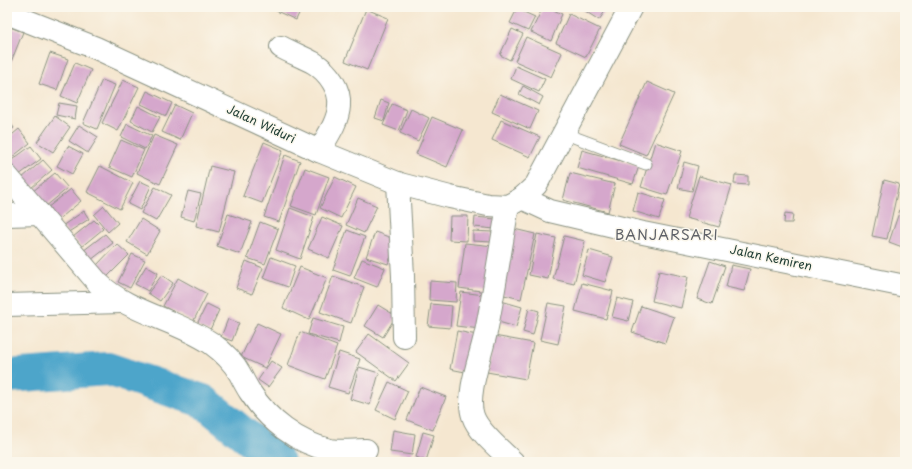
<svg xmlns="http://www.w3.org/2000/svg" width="912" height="469" font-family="'Playpen Sans',sans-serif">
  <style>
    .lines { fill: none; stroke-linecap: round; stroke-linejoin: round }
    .river { stroke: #4da5ca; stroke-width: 34 }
    .building { fill: #d5a7cc }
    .lane-casing { stroke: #8a9282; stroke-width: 13 }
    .street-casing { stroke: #8a9282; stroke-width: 24 }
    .secondary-casing { stroke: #8a9282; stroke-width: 24 }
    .primary-casing { stroke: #8a9282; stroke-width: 24 }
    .lane { stroke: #fff; stroke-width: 11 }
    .street { stroke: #fff; stroke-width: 22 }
    .secondary { stroke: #fff; stroke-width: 22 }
    .primary { stroke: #fff; stroke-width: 22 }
    .labels { text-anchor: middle; stroke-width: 3; stroke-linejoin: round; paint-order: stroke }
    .street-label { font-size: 12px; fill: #1f3d34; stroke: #fbf7ec }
    .quarter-label { font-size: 14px; letter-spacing: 1px; fill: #5f6269; stroke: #fbf7ec }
  </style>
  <rect width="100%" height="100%" fill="#fbf7ec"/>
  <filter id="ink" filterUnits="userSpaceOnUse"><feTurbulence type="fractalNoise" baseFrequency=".025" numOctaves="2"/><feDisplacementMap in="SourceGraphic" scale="8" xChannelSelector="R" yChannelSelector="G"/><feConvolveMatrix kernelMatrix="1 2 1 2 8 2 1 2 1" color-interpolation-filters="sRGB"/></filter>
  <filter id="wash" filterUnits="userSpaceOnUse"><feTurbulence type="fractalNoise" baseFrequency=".012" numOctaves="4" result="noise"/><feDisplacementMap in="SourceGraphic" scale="16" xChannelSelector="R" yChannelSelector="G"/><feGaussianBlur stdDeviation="0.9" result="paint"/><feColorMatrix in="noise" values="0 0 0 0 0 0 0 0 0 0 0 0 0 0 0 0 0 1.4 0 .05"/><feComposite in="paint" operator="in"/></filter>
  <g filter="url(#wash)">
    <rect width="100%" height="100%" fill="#f5e7d0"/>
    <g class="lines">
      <path class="river" d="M7 376 108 369 203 401 278 462"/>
    </g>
    <g id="blocks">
      <g class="building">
        <path d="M271 7H302L296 20 270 8Z"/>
        <path d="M543 7H547L562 14 551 41 531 32Z"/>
        <path d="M579 7H608L599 20Z"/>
        <path d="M366 9 388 18 367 70 345 61Z"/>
        <path d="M517 9 535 17 528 31 510 23Z"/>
        <path d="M569 14 600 29 586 57 556 43Z"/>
        <path d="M7 26 23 32 7 72Z"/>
        <path d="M512 29 523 34 510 60 500 55Z"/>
        <path d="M526 37 562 53 551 77 515 61Z"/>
        <path d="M50 53 68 59 57 90 39 84Z"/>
        <path d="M75 63 91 70 77 103 61 96Z"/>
        <path d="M516 66 545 79 539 92 511 79Z"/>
        <path d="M102 80 115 85 97 129 83 123Z"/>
        <path d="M123 80 139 87 118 131 102 123Z"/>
        <path d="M647 82 674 94 646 155 619 144Z"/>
        <path d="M523 86 543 97 539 105 519 94Z"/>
        <path d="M147 91 172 103 166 116 141 104Z"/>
        <path d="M500 94 538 111 530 129 492 112Z"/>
        <path d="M381 100 389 103 384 121 375 118Z"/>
        <path d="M59 103 77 106 75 119 56 115Z"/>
        <path d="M392 104 407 110 399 131 383 125Z"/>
        <path d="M175 105 192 113 180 140 162 132Z"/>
        <path d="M138 106 160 117 152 132 131 121Z"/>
        <path d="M411 109 429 118 418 141 400 133Z"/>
        <path d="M55 116 70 127 53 152 37 142Z"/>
        <path d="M432 117 463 130 447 167 416 154Z"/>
        <path d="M7 118 14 128 7 133Z"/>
        <path d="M501 120 540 137 530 157 492 140Z"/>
        <path d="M127 124 152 136 145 149 121 137Z"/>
        <path d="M79 125 98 137 88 153 69 141Z"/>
        <path d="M19 129 30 143 11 158 7 153V139Z"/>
        <path d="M154 135 178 145 160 184 137 173Z"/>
        <path d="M121 140 144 150 132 177 109 167Z"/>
        <path d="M264 142 283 150 262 203 243 196Z"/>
        <path d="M655 142 682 151 667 195 641 187Z"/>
        <path d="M31 146 41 159 19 175 9 162Z"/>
        <path d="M68 146 83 154 72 174 57 166Z"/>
        <path d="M582 150 639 166 633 184 577 168Z"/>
        <path d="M285 155 300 161 279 222 264 217Z"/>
        <path d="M43 160 52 170 31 188 22 178Z"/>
        <path d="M684 162 698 166 692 191 678 188Z"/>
        <path d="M100 166 133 183 120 209 87 192Z"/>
        <path d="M210 166 234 172 219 232 196 226Z"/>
        <path d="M305 168 329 177 316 215 291 206Z"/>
        <path d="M55 173 68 188 45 207 32 192Z"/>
        <path d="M570 173 615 184 608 212 563 200Z"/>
        <path d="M735 175 748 176V185L734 184Z"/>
        <path d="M699 176 732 185 719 227 686 218Z"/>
        <path d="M335 177 356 187 341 218 320 208Z"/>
        <path d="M884 180 899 184 887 239 872 236Z"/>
        <path d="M140 181 151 186 140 210 128 204Z"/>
        <path d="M155 187 171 195 156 221 141 213Z"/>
        <path d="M71 189 81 201 57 221 47 208Z"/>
        <path d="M188 191 201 194 194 221 181 217Z"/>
        <path d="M638 192 665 200 659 219 633 211Z"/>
        <path d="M905 195V248L889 242Z"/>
        <path d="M358 198 377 206 364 233 346 225Z"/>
        <path d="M104 206 118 223 108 232 94 215Z"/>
        <path d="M290 208 314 217 300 259 276 250Z"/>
        <path d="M84 211 89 219 67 233 62 226Z"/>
        <path d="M785 213 793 214 792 223H784Z"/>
        <path d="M228 214 252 222 240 254 217 246Z"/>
        <path d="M450 216H468L467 241 449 240Z"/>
        <path d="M322 217 343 226 329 258 308 249Z"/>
        <path d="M475 217 496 219 495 229 474 227Z"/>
        <path d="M141 219 160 231 147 254 127 242Z"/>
        <path d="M94 220 103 229 81 247 73 237Z"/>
        <path d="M260 222 278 229 265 264 247 258Z"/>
        <path d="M514 229 535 234 521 299 500 294Z"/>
        <path d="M347 230 365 237 350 276 333 270Z"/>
        <path d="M473 231 492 232V242L473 241Z"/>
        <path d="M375 232 397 240 388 264 366 257Z"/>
        <path d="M105 234 113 243 91 260 83 251Z"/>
        <path d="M537 234 556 238 548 279 529 275Z"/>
        <path d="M564 236 585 241 574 284 553 279Z"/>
        <path d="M465 243 494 246 488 292 459 288Z"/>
        <path d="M117 244 129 255 107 277 96 266Z"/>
        <path d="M589 250 613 257 605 282 582 275Z"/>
        <path d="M132 254 145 260 130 288 118 282Z"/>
        <path d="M271 257 295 266 288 287 263 278Z"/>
        <path d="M362 259 385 268 377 287 354 278Z"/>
        <path d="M246 261 263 268 252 294 236 288Z"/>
        <path d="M710 261 725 266 712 304 697 299Z"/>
        <path d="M731 265 750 269 744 291 726 287Z"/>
        <path d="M146 266 158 273 148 291 135 284Z"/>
        <path d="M300 267 327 278 309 320 283 308Z"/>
        <path d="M659 271 688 277 681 308 652 301Z"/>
        <path d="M162 275 173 283 160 301 148 293Z"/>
        <path d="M333 276 364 287 351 323 320 312Z"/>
        <path d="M178 278 207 294 193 322 163 306Z"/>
        <path d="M430 281 457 283 456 302 429 300Z"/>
        <path d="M582 283 613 291 606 319 575 311Z"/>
        <path d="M461 292 484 295 480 329 456 326Z"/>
        <path d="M617 298 633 302 628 321 612 317Z"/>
        <path d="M501 301 522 307 516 327 495 321Z"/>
        <path d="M548 303 566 306 558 344 540 340Z"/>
        <path d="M207 304 219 310 209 332 196 326Z"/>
        <path d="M431 304 452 306 450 328 428 326Z"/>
        <path d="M378 305 396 316 383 337 365 326Z"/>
        <path d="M641 306 674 317 665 343 632 332Z"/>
        <path d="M529 308 539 311 533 335 523 332Z"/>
        <path d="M313 318 343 327 339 343 308 334Z"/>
        <path d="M228 319 239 323 232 341 221 337Z"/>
        <path d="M257 323 281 334 265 368 241 357Z"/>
        <path d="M457 331 477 335 470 373 450 369Z"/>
        <path d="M300 332 337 346 325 379 288 365Z"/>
        <path d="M369 334 409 363 396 381 356 352Z"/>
        <path d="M494 336 533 343 526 379 487 372Z"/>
        <path d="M339 352 360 359 348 393 328 387Z"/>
        <path d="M271 361 282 368 268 387 258 380Z"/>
        <path d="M359 367 379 373 370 405 350 399Z"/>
        <path d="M389 382 408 391 395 419 376 410Z"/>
        <path d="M420 387 446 397 433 430 407 420Z"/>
        <path d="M393 430 415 434 412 455 390 452Z"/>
        <path d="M423 432 434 435 426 461 416 457Z"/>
      </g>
    </g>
  </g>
  <g filter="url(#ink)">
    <use href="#blocks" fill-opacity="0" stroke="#8a9282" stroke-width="1"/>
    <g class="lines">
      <g class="lane-casing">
        <path id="lane" d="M563 133 646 164"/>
      </g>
      <g class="street-casing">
        <g id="street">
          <path d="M281 47C292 53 303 57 314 63 328 72 341 89 339 106 338 122 327 137 319 151"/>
          <path d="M7 176 98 283C129 313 175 319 211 343 222 351 233 361 240 374 243 380 246 386 250 392 268 420 297 443 330 450 341 452 355 450 366 450"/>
          <path d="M398 183 403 276 404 337"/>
          <path d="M508 206C501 246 495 286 487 327 483 351 465 394 473 416 478 432 501 450 513 462"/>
          <path d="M7 215 40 214"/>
          <path d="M7 305 122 302"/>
        </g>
      </g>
      <g class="secondary-casing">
        <path id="secondary" d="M522 198 550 211 643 233 905 286"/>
      </g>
      <g class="primary-casing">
        <path id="primary" d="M7 13 96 48 319 151 400 184 450 197 488 205 508 206 522 198 536 185 631 7"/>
      </g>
      <use href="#lane" class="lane"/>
      <use href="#street" class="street"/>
      <use href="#secondary" class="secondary"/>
      <use href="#primary" class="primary"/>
    </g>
  </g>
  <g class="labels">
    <g class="street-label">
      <text transform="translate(261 124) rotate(25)" y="4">Jalan Widuri</text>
      <text transform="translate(771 258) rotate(12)" y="4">Jalan Kemiren</text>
    </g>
    <g class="quarter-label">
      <text x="667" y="240">BANJARSARI</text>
    </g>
  </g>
  <rect width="912" height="469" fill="none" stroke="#fbf7ec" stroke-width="24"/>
</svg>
